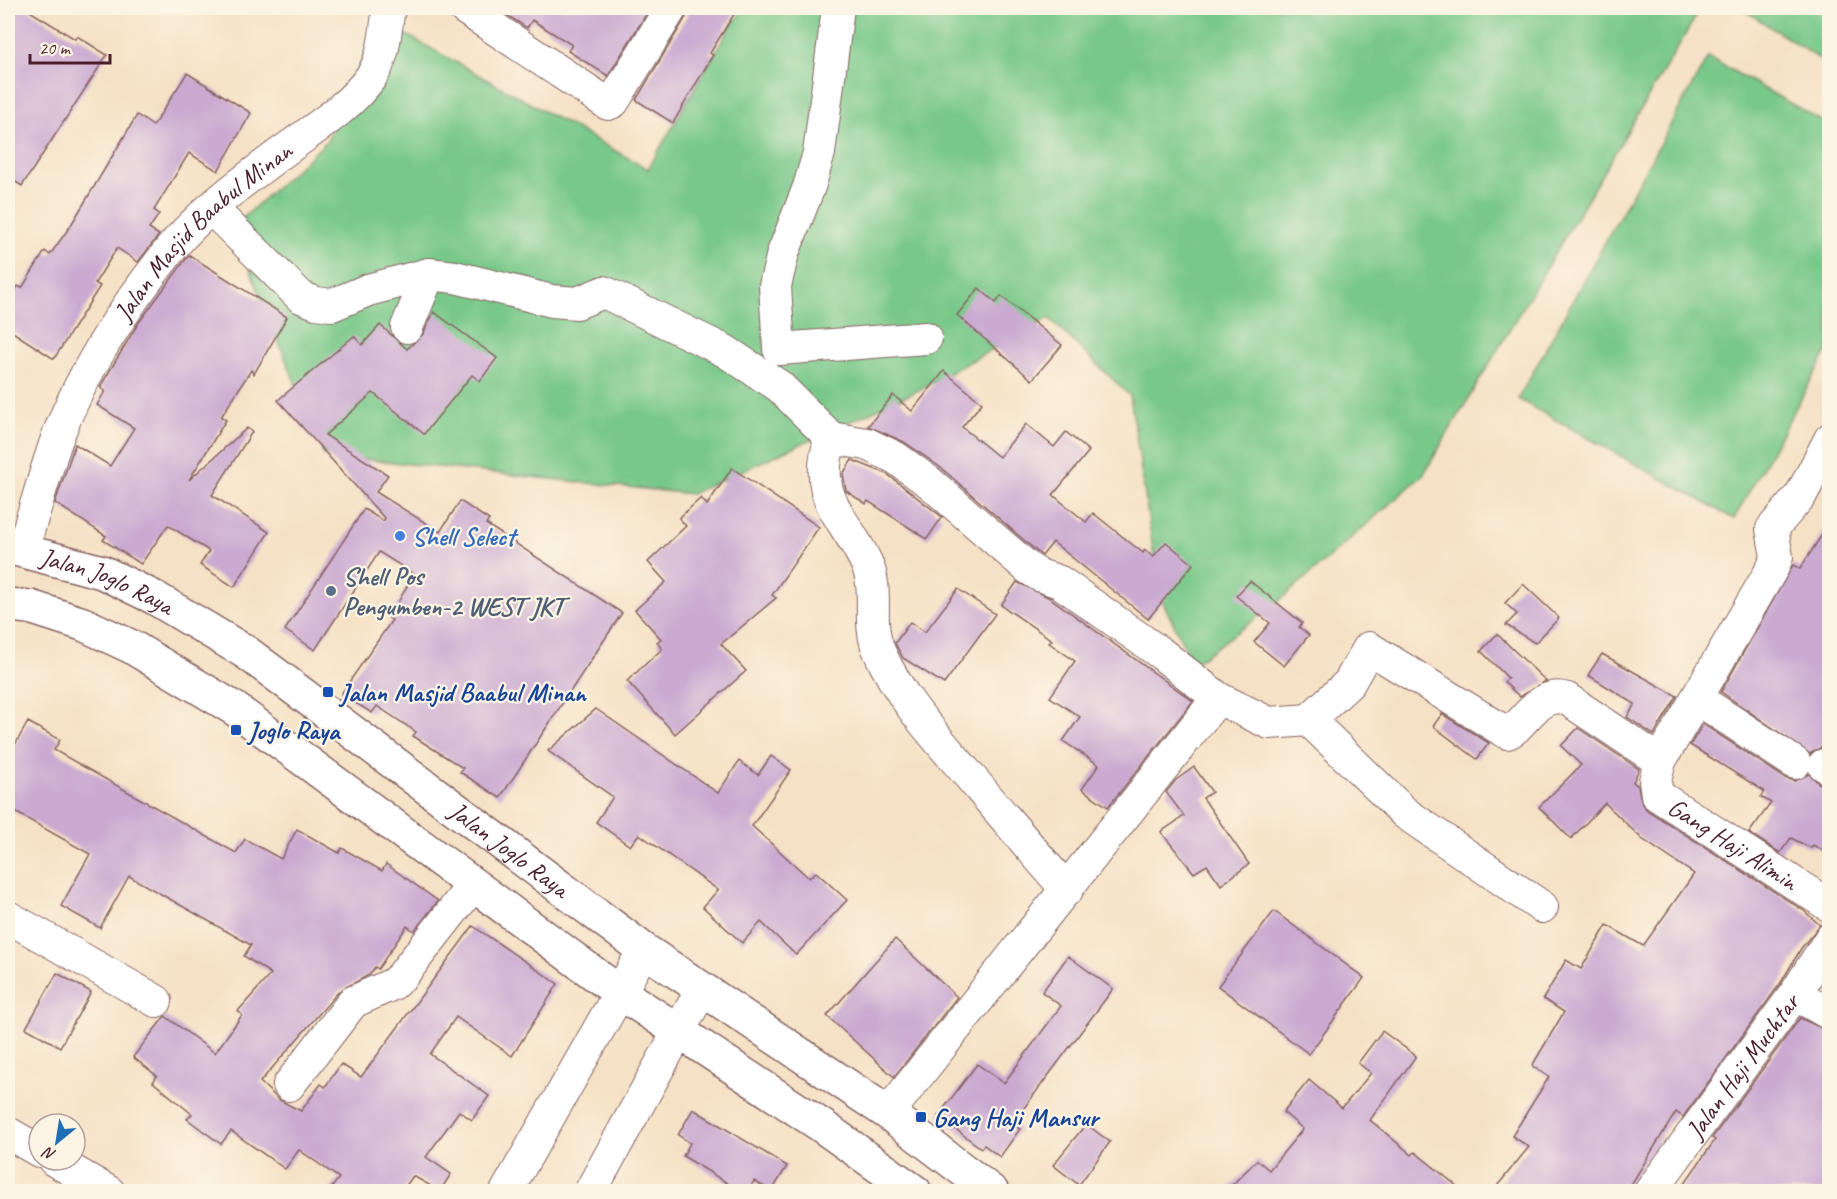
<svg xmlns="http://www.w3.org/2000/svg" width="1837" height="1199" font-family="Caveat,sans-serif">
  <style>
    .green { fill: #78c889; stroke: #61745a; stroke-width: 1.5 }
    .building { fill: #cbaad1 }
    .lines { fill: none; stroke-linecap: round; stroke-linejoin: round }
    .minor-casing { stroke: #866361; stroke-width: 34 }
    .major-casing { stroke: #866361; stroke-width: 36 }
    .minor { stroke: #fff; stroke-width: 32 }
    .major { stroke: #fff; stroke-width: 33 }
    .shop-dot { fill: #3f7fe0; stroke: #fcf5e5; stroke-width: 2 }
    .service-dot { fill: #5c6f8a; stroke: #fcf5e5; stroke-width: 2 }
    .transit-dot { fill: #1a4fb4; stroke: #fcf5e5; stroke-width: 2 }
    .labels { text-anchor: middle; stroke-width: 4.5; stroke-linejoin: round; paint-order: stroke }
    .street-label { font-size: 26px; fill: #4a1f2b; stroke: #fcf5e5 }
    .shop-label { font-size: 26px; font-weight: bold; fill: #366cbe; stroke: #fcf5e5; text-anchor: start }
    .service-label { font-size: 26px; font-weight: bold; fill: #4e5e75; stroke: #fcf5e5; text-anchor: start }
    .transit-label { font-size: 26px; font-weight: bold; fill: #164399; stroke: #fcf5e5; text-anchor: start }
  </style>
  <rect width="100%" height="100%" fill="#fcf5e5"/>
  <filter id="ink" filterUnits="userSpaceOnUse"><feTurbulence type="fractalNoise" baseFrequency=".0167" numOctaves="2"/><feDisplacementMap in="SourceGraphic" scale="12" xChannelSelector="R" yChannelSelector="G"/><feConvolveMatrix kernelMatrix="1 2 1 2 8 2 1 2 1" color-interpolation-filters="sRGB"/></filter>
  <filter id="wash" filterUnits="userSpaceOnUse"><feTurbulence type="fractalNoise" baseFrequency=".008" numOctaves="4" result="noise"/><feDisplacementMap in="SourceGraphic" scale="24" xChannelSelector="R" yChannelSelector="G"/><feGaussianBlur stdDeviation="1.35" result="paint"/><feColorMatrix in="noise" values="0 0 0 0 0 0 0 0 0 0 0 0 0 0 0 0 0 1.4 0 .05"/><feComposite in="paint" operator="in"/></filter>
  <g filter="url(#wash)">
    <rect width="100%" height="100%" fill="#f5e1c5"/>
    <g class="green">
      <path d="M745 8H1701L1423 475 1277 603 1193 664 1160 596 1130 396 1049 318 915 392 691 494 324 455 233 227 326 142 380 20 648 169 732 24Z"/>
      <path d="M1741 8H1829V65Z"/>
      <path d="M1708 57 1829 125V348L1734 519 1518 399Z"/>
    </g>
    <g id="blocks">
      <g class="building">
        <path d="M8 8H25L75 39 77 36 107 55 22 186 8 177Z"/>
        <path d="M496 8H638L647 13 608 76 568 51 572 45 532 20 527 28Z"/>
        <path d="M689 8H738L710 53 713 55 673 123 636 100 686 17Z"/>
        <path d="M187 73 251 113 218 171 189 153 154 210 159 214 149 229 159 235 138 262 117 248 95 283 100 286 54 359 8 329V302L18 286 22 288 45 251 50 255 71 225 137 115 153 126Z"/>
        <path d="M189 255 287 317 254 374 251 370 221 417 226 420 189 480 247 428 252 432 212 495 269 532 234 587 200 565 209 551 168 525 141 564 103 540 106 536 55 503 75 444 110 466 134 428 97 405 105 391 100 387 137 325Z"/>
        <path d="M979 288 996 303 1001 296 1062 345 1032 380 957 315Z"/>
        <path d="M434 312 497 358 480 381 472 375 424 434 373 393 325 435 388 475 376 492 440 532 460 501 489 520 486 524 622 613 500 798 460 772 463 768 413 736 416 732 377 706 372 713 341 694 392 620 389 618 414 574 379 552 315 650 285 630 364 509 383 521 385 519 278 400 354 336 362 345 380 325 407 349 423 334Z"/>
        <path d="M944 371 982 403 962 427 999 457 1026 424 1054 447 1066 432 1089 451 1053 495 1086 522 1093 513 1143 553 1145 550 1153 557 1166 542 1193 564 1148 619 1053 542 1042 556 940 467 904 442 868 426 893 395 912 411Z"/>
        <path d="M852 460 887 474 942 517 927 539 868 501 866 504 846 491 843 474Z"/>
        <path d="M732 468 819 527 772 595 776 598 721 644 746 671 675 734 627 681 662 649 657 642 661 639 635 610 666 582 648 562 686 526 679 518 701 498 707 505Z"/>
        <path d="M1830 522V735L1820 748 1810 754 1721 692 1793 565 1800 569Z"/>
        <path d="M1250 581 1302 623 1299 627 1309 635 1284 666 1254 642 1270 623 1236 596Z"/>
        <path d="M1017 582 1050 598 1193 701 1108 807 1082 789 1099 765 1063 741 1080 717 1050 697 1075 661 1049 643 1052 640 1001 605Z"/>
        <path d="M1523 584 1559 618 1535 643 1506 625 1517 614 1505 603Z"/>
        <path d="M958 589 995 614 944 684 903 658 895 643 910 622 925 632Z"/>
        <path d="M1497 634 1546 681 1520 697 1504 682 1508 678 1481 651Z"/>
        <path d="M1602 654 1677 696 1654 735 1627 717 1635 704 1588 675Z"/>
        <path d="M596 709 718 793 739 761 758 775 771 756 791 770 752 826 809 878 816 872 847 900 796 955 761 922 742 943 703 907 718 890 639 834 630 846 596 822 613 797 548 751Z"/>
        <path d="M1442 714 1489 743 1477 759 1433 726Z"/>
        <path d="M28 722 60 740 54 750 236 853 245 839 281 859 297 829 339 853 342 848 382 871 386 864 438 901 414 931 407 926 378 969 375 967 369 975 339 991 260 1082 279 1100 301 1111 321 1084 325 1087 341 1064 361 1077 473 926 558 984 512 1056 456 1017 430 1054 489 1096 472 1120 459 1111 426 1157 451 1174 440 1191 413 1176 402 1191H329L339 1178 299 1150 285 1169 231 1131 221 1144 187 1119 192 1114 153 1082 157 1076 133 1057 165 1016 215 1053 242 1015 238 1011 271 974 244 956 251 945 129 876 100 928 61 906 90 854 8 808V757Z"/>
        <path d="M1703 724 1785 778 1795 781 1809 774 1820 784 1830 787V855L1813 845 1811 848 1791 838 1780 853 1749 833 1771 803 1761 797 1764 791 1690 745Z"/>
        <path d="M1578 728 1639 769 1633 782 1638 786 1642 804 1647 810 1803 910 1820 925 1802 947 1780 984 1683 1117 1676 1112 1627 1191H1493L1529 1147 1512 1136 1549 1077 1532 1066 1564 1012 1543 999 1566 960 1581 969 1607 925 1643 946 1694 874 1642 839 1605 803 1571 839 1539 807 1581 765 1561 746Z"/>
        <path d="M1194 767 1212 792 1203 798 1249 864 1221 885 1207 865 1194 873 1161 832 1184 816 1166 792 1176 780Z"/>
        <path d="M1274 911 1364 978 1309 1054 1218 986Z"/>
        <path d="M895 939 957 997 894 1077 827 1016Z"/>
        <path d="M1068 956 1113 989 1012 1124 1020 1129 1000 1157 984 1145 981 1148 938 1116 977 1064 1004 1083 1061 1006 1042 992Z"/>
        <path d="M57 973 91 992 60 1047 26 1028Z"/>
        <path d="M1800 1018 1830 1032V1191H1679L1715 1140 1712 1138Z"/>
        <path d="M1382 1031 1416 1056 1370 1120 1412 1155 1415 1152 1463 1191H1226L1257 1160 1269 1170 1303 1129 1283 1112 1309 1080 1342 1108 1371 1073 1358 1063Z"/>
        <path d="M693 1109 787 1166 772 1191 754 1181 748 1191H740L683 1156 690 1143 678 1135Z"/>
        <path d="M1086 1124 1110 1142 1079 1185 1053 1165Z"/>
      </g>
    </g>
  </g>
  <g filter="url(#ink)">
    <use href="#blocks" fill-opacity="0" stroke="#866361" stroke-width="1.5"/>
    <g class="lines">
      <g class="minor-casing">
        <g id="minor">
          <path d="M464 8 608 104 613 102 671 8"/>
          <path d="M838 8 819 153 809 187 783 253 775 286 779 349 926 338"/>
          <path id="s1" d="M212 209 301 297 316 303 332 305 368 290 429 274 455 277 552 301 577 303 604 292 725 351 779 386 831 438 867 444 896 458 929 482 1028 568 1039 575 1060 582 1163 655 1218 698 1269 723 1309 720 1349 683 1369 648 1507 733C1523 729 1537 689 1567 699L1660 761 1655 781 1657 795 1830 906"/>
          <path d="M407 327 429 274"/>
          <path d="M831 438C811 497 842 513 866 562 880 591 866 621 879 651 899 697 934 735 966 772 1000 812 1033 851 1067 890"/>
          <path id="s2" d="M22 550C35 511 45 471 59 433 85 367 125 306 169 251 201 211 251 175 292 145 320 125 351 105 371 77 385 57 385 31 389 8"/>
          <path d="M1698 699 1795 763"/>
          <path d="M1309 720 1405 813 1542 907"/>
          <path d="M1660 761 1773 567 1777 557 1772 529 1801 495 1830 439"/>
          <path d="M1824 765 1830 769"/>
          <path d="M8 917 156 1001"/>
          <path d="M1795 994 1830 1014"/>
          <path d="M289 1085 353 1002 393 984 401 977 473 885"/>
          <path d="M888 1113 1218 698"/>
          <path d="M8 1133 39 1151"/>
          <path d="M54 1160 109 1192"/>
          <path d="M506 1192 644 950"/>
          <path d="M590 1192 701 991"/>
          <path id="s3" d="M1650 1192 1795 994 1830 939"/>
        </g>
      </g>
      <g class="major-casing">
        <g id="major">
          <path id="s4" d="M8 547 102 572 155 598 247 653 644 950 888 1113 992 1192"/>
          <path d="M8 605 30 607 83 624 132 647 235 709 619 992 822 1126 915 1192"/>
        </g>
      </g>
      <use href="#minor" class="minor"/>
      <use href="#major" class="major"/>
    </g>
  </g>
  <circle class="shop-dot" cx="400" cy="536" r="6"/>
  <circle class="service-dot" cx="331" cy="591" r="6"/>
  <g class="transit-dot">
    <rect x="322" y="686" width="12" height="12" rx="3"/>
    <rect x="230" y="724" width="12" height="12" rx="3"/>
    <rect x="915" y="1111" width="12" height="12" rx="3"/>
  </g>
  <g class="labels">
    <g class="street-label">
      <text dy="9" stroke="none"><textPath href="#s2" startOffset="374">Jalan Masjid Baabul Minan</textPath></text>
      <text dy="9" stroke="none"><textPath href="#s4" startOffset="105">Jalan Joglo Raya</textPath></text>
      <text dy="9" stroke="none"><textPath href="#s1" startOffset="1848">Gang Haji Alimin</textPath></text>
      <text dy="9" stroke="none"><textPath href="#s4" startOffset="591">Jalan Joglo Raya</textPath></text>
      <text dy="9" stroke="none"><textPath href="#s3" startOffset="156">Jalan Haji Muchtar</textPath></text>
    </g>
    <g class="shop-label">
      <text x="412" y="545">Shell Select</text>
    </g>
    <g class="service-label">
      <text x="343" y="585">Shell Pos<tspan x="343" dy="30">Pengumben-2 WEST JKT</tspan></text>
    </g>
    <g class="transit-label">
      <text x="340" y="701">Jalan Masjid Baabul Minan</text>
      <text x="248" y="739">Joglo Raya</text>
      <text x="933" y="1126">Gang Haji Mansur</text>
    </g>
  </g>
  <rect width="1837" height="1199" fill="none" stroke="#fcf5e5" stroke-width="30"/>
  <g transform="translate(57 1142) rotate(210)"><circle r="28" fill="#fcf5e5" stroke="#b59f9b" stroke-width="1.5"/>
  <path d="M0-4.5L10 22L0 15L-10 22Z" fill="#1f6fb2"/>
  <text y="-9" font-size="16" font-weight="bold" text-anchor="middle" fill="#4a1f2b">N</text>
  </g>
  <path d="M30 54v9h80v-9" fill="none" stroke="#4a1f2b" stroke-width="3"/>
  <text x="39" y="54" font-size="18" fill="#4a1f2b" stroke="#fcf5e5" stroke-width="4.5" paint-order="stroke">20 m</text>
</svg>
